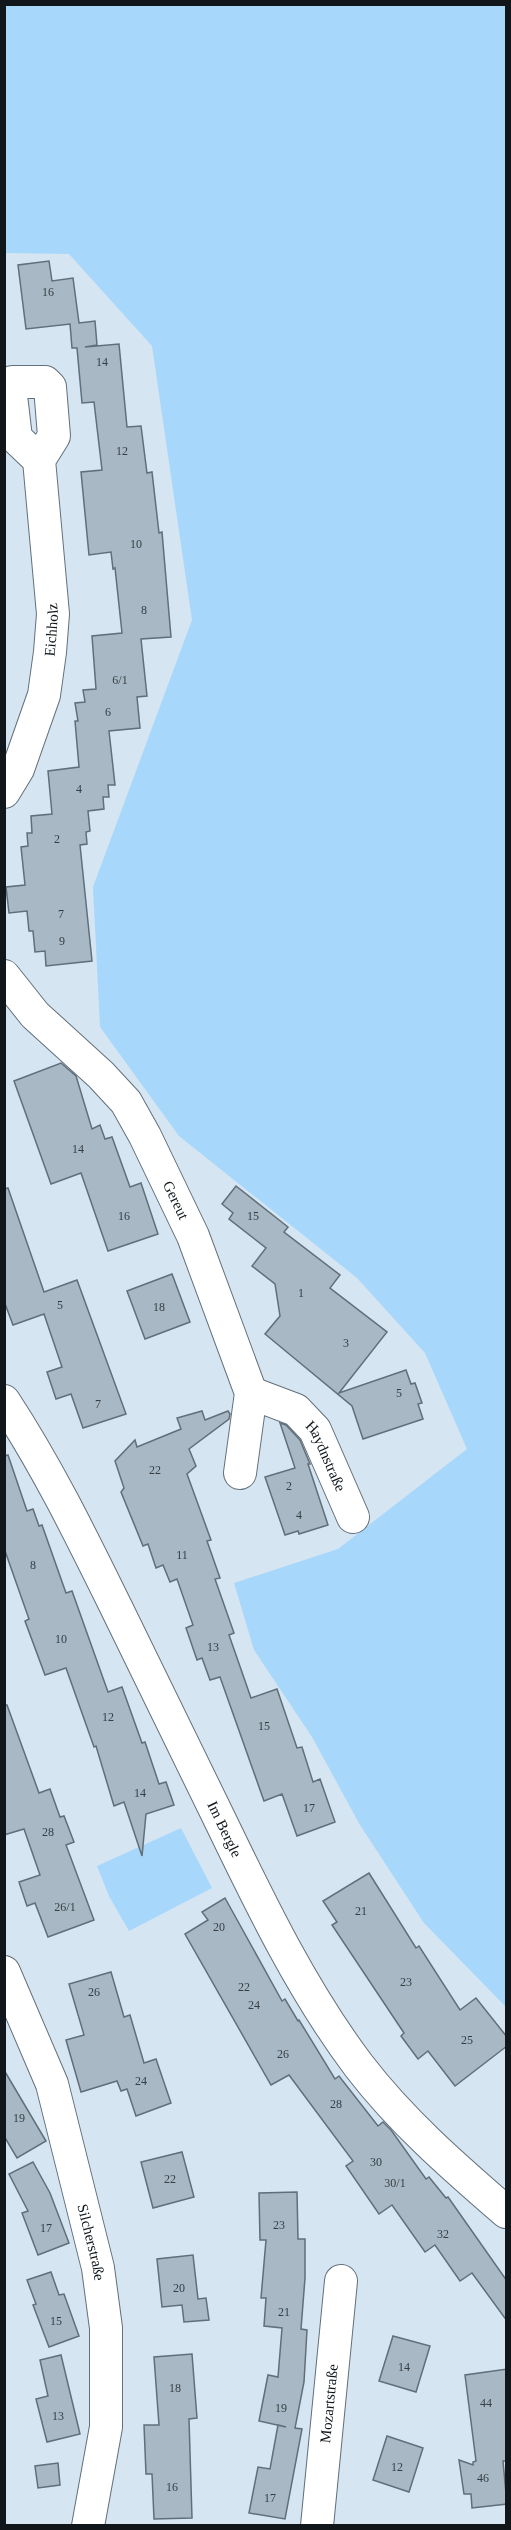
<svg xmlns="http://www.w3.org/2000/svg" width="511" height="2530" font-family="Georgia,serif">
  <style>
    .green { fill: #a8d7fc }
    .building { fill: #a8b8c4; stroke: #606f7a; stroke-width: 1.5 }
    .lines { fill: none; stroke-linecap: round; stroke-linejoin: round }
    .street-casing { stroke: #62707b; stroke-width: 34 }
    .street { stroke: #fff; stroke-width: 32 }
    .labels { text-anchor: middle; stroke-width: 6; stroke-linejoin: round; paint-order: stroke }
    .number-label { font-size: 12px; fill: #363e44 }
    .street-label { font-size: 15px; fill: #10161a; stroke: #d5e5f1 }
  </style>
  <rect width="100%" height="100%" fill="#d5e5f1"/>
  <g class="green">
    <path d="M5 4 506 5V2007L424 1923 360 1825 312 1737 254 1650 234 1583 338 1549 467 1449 425 1353 357 1278 179 1136 100 1027 93 887 192 620 152 346 69 254 5 253Z"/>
    <path d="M181 1828 212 1888 129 1931 109 1896 97 1866Z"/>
  </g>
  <g class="building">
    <path d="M49 261 52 281 73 278 79 323 95 321 97 345 85 347 119 344 127 427 141 426 147 473 152 472 159 533 162 532 171 637 141 639 147 696 137 697 140 728 109 731 115 785H108L109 797H103L104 809 88 811 90 831 86 832 87 844 80 845 92 961 46 966 45 951 35 952 33 931H29L27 911 9 913 6 887 25 885 21 847 28 846 27 833H32L31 816 52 814 48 771 79 767 75 721H78L75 703 85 702 83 690 96 689 92 636 122 633 115 568 113 569 111 552 89 555 81 472 102 470 94 402 82 403 77 348H72L70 324 26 329 18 265Z"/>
    <path d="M61 1063 76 1076 92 1129 100 1125 105 1139 112 1137 130 1187 141 1183 158 1234 108 1251 81 1173 51 1184 14 1081Z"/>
    <path d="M236 1186 288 1227 284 1232 340 1275 330 1288 387 1332 339 1393 406 1370 411 1384 415 1383 422 1403 418 1404 423 1419 363 1439 352 1406 265 1334 280 1316 275 1284 252 1266 266 1248 229 1219 233 1213 222 1204Z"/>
    <path d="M8 1188 44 1292 77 1280 126 1414 83 1428 71 1394 56 1399 47 1372 62 1367 44 1314 13 1325 4 1301V1189Z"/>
    <path d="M172 1274 190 1322 145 1339 127 1291Z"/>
    <path d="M202 1411 205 1420 228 1411 230 1414 229 1419 189 1449 196 1466 187 1474 211 1540 207 1541 220 1578 215 1579 234 1633 229 1635 251 1698 277 1689 297 1748 302 1747 313 1782 320 1779 335 1822 297 1836 282 1794 264 1801 220 1677 210 1680 202 1658 197 1660 186 1628 193 1625 177 1579 170 1582 163 1565 156 1568 148 1544 143 1546 121 1492 124 1488 115 1461 135 1440 137 1447 181 1429 177 1418Z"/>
    <path d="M280 1423 286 1425 300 1440 310 1464H308L328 1525 299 1534 298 1531 285 1535 265 1477 295 1468Z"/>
    <path d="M8 1455 27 1511 33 1509 39 1526 42 1525 66 1593 72 1591 108 1692 122 1687 142 1743 145 1742 159 1784 166 1782 174 1805 146 1814 142 1856 124 1802 114 1806 96 1746 94 1747 66 1668 45 1675 25 1621 29 1619 4 1548V1456Z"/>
    <path d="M4 1705H7L39 1793 50 1789 60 1817 64 1816 74 1842 66 1845 94 1920 48 1937 35 1903 27 1906 19 1882 40 1875 24 1829 4 1835Z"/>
    <path d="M369 1873 416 1948 419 1946 460 2010 476 1998 507 2037V2046L455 2086 428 2051 418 2059 401 2036 404 2033 332 1925 337 1922 323 1901Z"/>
    <path d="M225 1898 282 2001 285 1999 298 2021 299 2020 335 2079 339 2076 378 2126 383 2122 391 2130 426 2179 429 2177 446 2198 448 2197 507 2281V2321L472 2273 460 2281 435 2245 425 2252 392 2205 379 2214 346 2166 353 2161 289 2075 271 2085 185 1934 208 1920 202 1912Z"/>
    <path d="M111 1972 124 2017 130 2015 144 2063 156 2059 171 2103 136 2116 127 2089 121 2091 117 2081 81 2092 66 2040 84 2035 69 1984Z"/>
    <path d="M4 2070 46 2141 17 2158 4 2136Z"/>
    <path d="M182 2152 194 2197 153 2208 141 2162Z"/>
    <path d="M33 2162 50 2193 69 2243 38 2255 22 2213 28 2211 9 2174Z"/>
    <path d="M297 2192 298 2239H305V2278L301 2329 307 2330 304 2382 295 2428 302 2429 285 2519 249 2513 258 2467 270 2469 278 2425 286 2427 259 2421 268 2375 278 2377 282 2328 264 2326 266 2298H261L266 2240H260L259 2193Z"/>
    <path d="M193 2255 198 2299 206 2298 209 2320 184 2322 182 2305 162 2307 157 2259Z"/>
    <path d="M51 2272 59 2295 64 2294 79 2336 49 2347 33 2305 36 2304 27 2280Z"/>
    <path d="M393 2336 430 2346 416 2392 379 2381Z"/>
    <path d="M192 2354 197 2418 189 2419 192 2518 154 2519 152 2474H146L144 2425H159L154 2357Z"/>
    <path d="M61 2355 80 2434 47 2442 36 2399 48 2396 40 2360Z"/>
    <path d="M507 2369V2461H503L507 2504 472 2508 471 2494H464L459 2460 473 2465V2462L476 2461 465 2375Z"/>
    <path d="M387 2436 423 2448 409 2492 373 2480Z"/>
    <path d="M58 2463 60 2485 38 2488 35 2466Z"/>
  </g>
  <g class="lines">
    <g class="street-casing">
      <g id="street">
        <path id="s1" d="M4 792 18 769 44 695 50 652 53 614 39 460 54 436 50 387 45 382H12L10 387 16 438 39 460"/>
        <path id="s2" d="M4 976 35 1015 101 1075 126 1102 145 1136 193 1236 251 1393 240 1473"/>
        <path id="s3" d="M251 1393 296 1410 315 1430 353 1517"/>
        <path id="s4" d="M4 1401C48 1468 82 1538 117 1609 152 1680 187 1751 221 1822 261 1905 303 1992 359 2066 401 2121 454 2167 506 2212"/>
        <path id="s5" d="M4 1972 52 2084 98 2268 106 2328V2427L88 2526"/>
        <path id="s6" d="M317 2526 341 2281"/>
      </g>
    </g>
    <use href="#street" class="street"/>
  </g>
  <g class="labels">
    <g class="number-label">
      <text x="48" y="296">16</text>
      <text x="102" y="366">14</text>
      <text x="122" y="455">12</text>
      <text x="136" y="548">10</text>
      <text x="144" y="614">8</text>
      <text x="120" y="684">6/1</text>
      <text x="108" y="716">6</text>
      <text x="79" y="793">4</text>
      <text x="57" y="843">2</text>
      <text x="61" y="918">7</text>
      <text x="62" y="945">9</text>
      <text x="78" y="1153">14</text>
      <text x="124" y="1220">16</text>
      <text x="253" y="1220">15</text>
      <text x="301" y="1297">1</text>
      <text x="60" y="1309">5</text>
      <text x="159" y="1311">18</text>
      <text x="346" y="1347">3</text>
      <text x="399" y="1397">5</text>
      <text x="98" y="1408">7</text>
      <text x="155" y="1474">22</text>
      <text x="289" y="1490">2</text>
      <text x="299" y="1519">4</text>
      <text x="182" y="1559">11</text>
      <text x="33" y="1569">8</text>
      <text x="61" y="1643">10</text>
      <text x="213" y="1651">13</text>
      <text x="108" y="1721">12</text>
      <text x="264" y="1730">15</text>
      <text x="140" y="1797">14</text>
      <text x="309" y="1812">17</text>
      <text x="48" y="1836">28</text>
      <text x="65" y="1911">26/1</text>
      <text x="361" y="1915">21</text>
      <text x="219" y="1931">20</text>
      <text x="406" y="1986">23</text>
      <text x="244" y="1991">22</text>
      <text x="94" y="1996">26</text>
      <text x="254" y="2009">24</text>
      <text x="467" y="2044">25</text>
      <text x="283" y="2058">26</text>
      <text x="141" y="2085">24</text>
      <text x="336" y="2108">28</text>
      <text x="19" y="2122">19</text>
      <text x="376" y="2166">30</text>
      <text x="170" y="2183">22</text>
      <text x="395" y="2187">30/1</text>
      <text x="279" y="2229">23</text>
      <text x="46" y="2232">17</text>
      <text x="443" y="2238">32</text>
      <text x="179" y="2292">20</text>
      <text x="284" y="2316">21</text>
      <text x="56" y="2325">15</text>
      <text x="404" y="2371">14</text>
      <text x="175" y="2392">18</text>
      <text x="486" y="2407">44</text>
      <text x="281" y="2412">19</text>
      <text x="58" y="2420">13</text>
      <text x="397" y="2471">12</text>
      <text x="483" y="2482">46</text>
      <text x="172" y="2491">16</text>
      <text x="270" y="2502">17</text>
    </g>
    <g class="street-label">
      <text dy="5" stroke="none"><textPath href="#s1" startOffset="171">Eichholz</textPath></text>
      <text dy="5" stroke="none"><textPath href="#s2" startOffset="286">Gereut</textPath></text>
      <text dy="5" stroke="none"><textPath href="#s3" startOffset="104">Haydnstraße</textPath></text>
      <text dy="5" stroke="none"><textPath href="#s4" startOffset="482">Im Bergle</textPath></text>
      <text dy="5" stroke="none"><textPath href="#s5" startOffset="285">Silcherstraße</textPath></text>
      <text dy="5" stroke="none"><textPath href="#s6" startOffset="123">Mozartstraße</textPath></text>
    </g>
  </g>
  <rect width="511" height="2530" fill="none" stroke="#10161a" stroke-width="12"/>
</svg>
